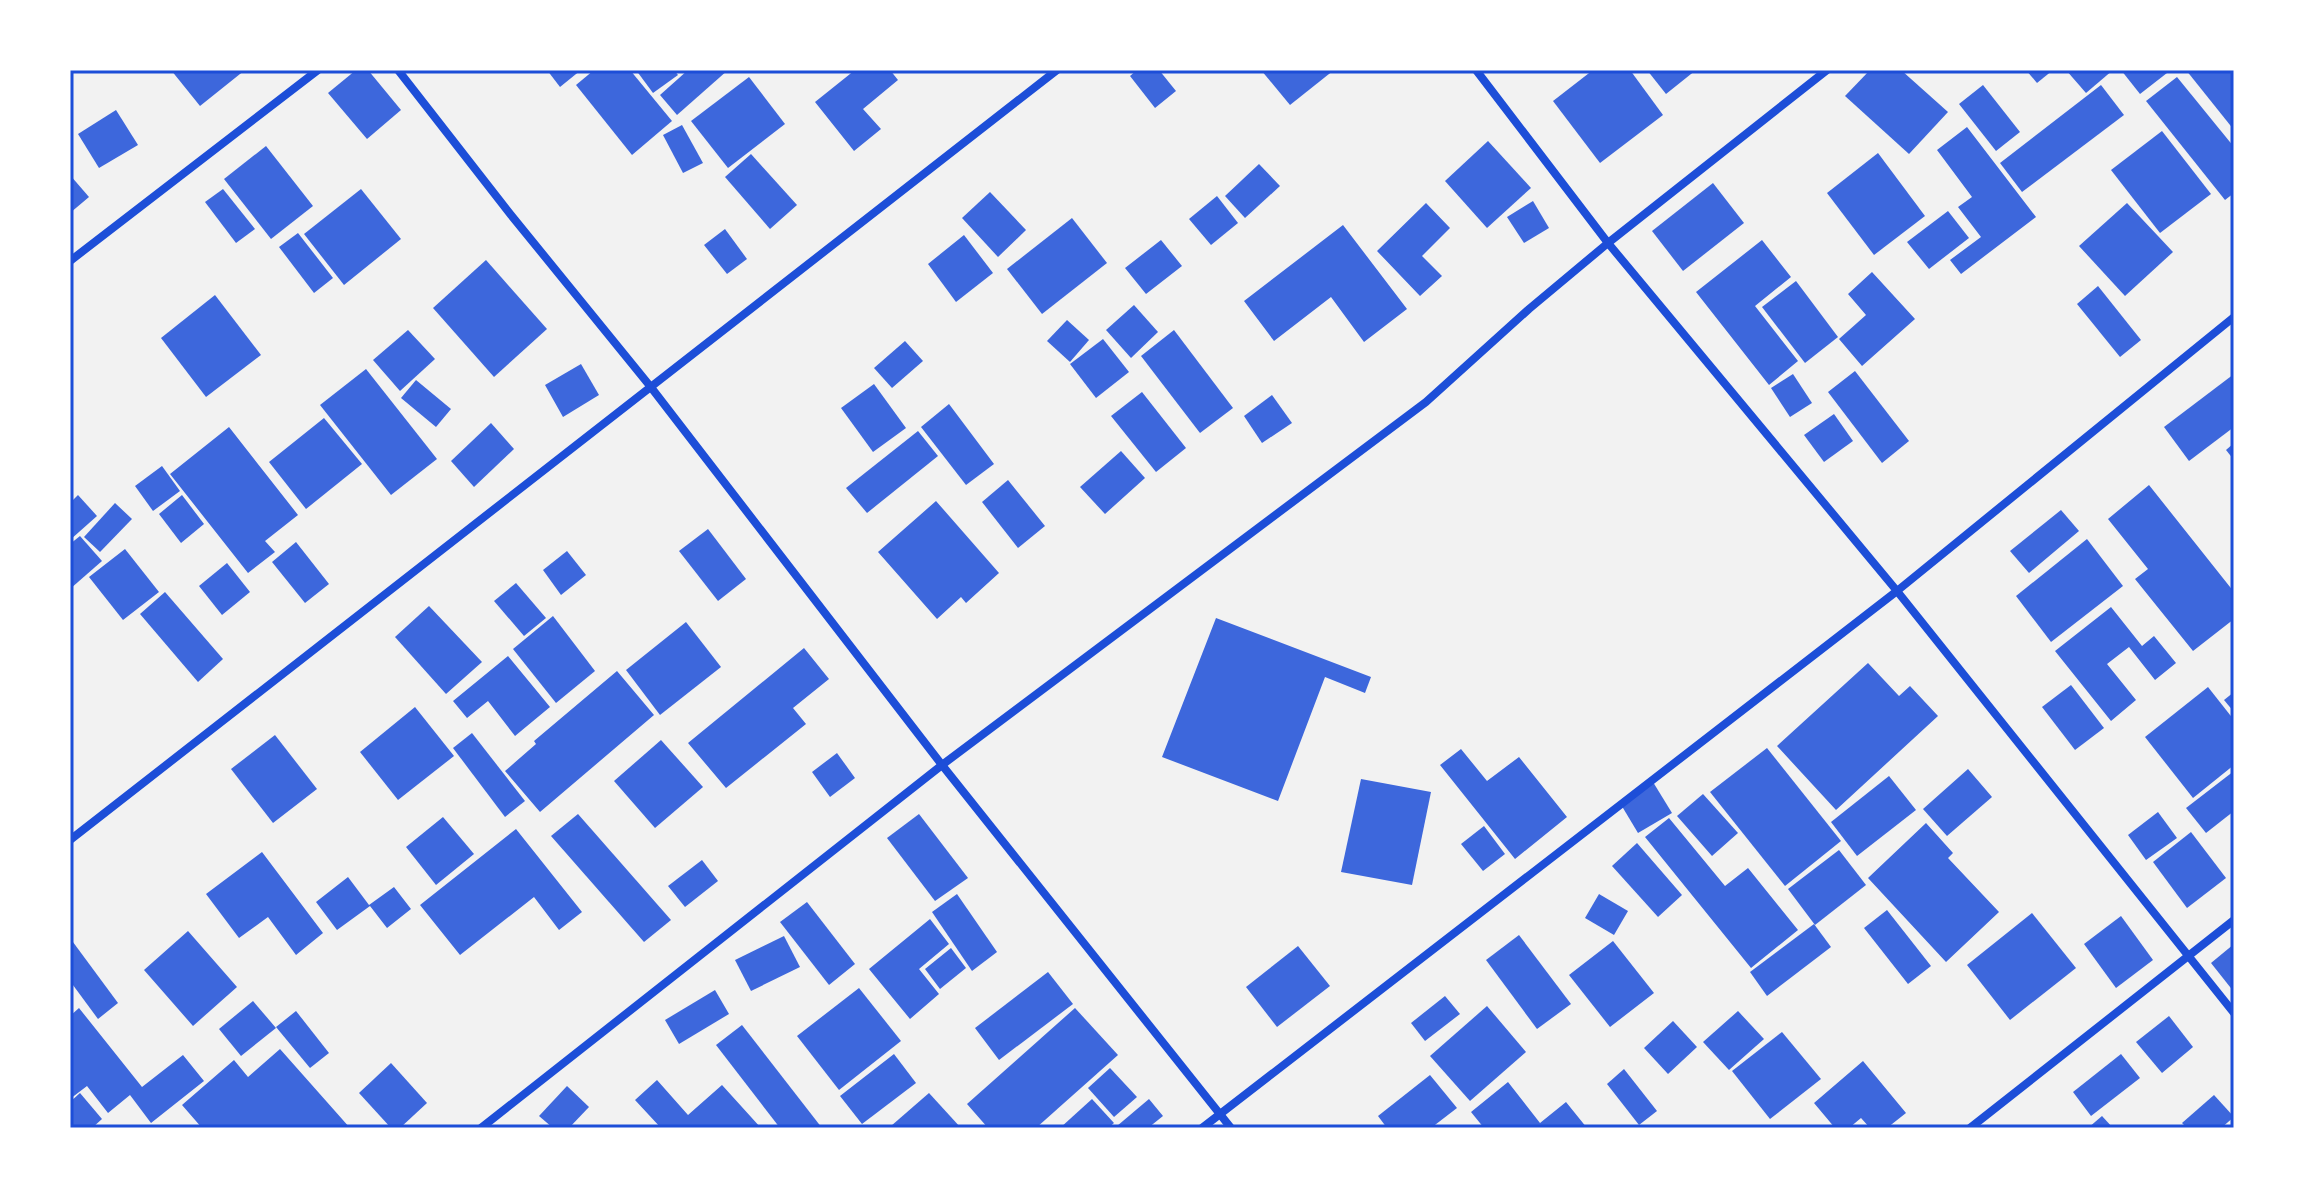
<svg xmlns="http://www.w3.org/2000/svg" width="2304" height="1198" font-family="'Nunito Sans',sans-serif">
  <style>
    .building { fill: #3d67dc }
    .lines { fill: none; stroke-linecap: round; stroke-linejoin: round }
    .minor { stroke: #1d4ed8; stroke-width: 8 }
    .neatline { fill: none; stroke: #1d4ed8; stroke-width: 3 }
  </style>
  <rect width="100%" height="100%" fill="#f2f2f2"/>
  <g class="building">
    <path d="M171 70H245L200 106Z"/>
    <path d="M356 70H368L401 110 367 139 328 93Z"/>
    <path d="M547 70H581L560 87Z"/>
    <path d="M594 70H630L672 121 632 155 576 85Z"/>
    <path d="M636 70H674L678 75 653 93Z"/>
    <path d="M688 70H728L677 115 660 95Z"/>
    <path d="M855 70H890L898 80 863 109 881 129 854 151 815 102Z"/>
    <path d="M1137 70H1159L1176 91 1155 108 1130 76Z"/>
    <path d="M1261 70H1334L1290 105Z"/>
    <path d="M1593 70H1630L1663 115 1600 163 1553 101Z"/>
    <path d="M1647 70H1696L1666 94Z"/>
    <path d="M1870 70H1901L1948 112 1909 154 1845 96Z"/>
    <path d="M2026 70H2053L2037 83Z"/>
    <path d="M2066 70H2113L2086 93Z"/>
    <path d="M2121 70H2165L2167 73 2140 94Z"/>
    <path d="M2186 70H2234V130Z"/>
    <path d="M749 77 785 124 728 168 691 121Z"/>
    <path d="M2177 77 2234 147V193L2225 200 2146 101Z"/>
    <path d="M1983 85 2020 132 1996 151 1959 104Z"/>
    <path d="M2101 85 2124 115 2022 192 2000 163Z"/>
    <path d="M116 110 138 145 99 168 78 134Z"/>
    <path d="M682 125 703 163 683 173 663 135Z"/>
    <path d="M1967 127 2036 217 1961 274 1950 260 1981 237 1958 207 1972 197 1937 150Z"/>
    <path d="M2162 131 2211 194 2160 233 2111 170Z"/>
    <path d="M1488 141 1531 188 1487 228 1445 181Z"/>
    <path d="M266 146 313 206 271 239 224 179Z"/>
    <path d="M1878 153 1925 216 1874 255 1827 193Z"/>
    <path d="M751 154 797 205 770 229 725 177Z"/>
    <path d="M1259 164 1280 186 1245 218 1225 196Z"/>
    <path d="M70 175 89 197 70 213Z"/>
    <path d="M1713 183 1744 223 1683 271 1652 231Z"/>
    <path d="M223 189 255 229 236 243 205 202Z"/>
    <path d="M361 189 401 239 344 285 304 234Z"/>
    <path d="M990 192 1026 230 998 257 962 218Z"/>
    <path d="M1217 196 1238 223 1211 245 1189 219Z"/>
    <path d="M1533 201 1549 228 1524 243 1507 217Z"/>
    <path d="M1426 203 1450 228 1422 256 1442 276 1420 296 1377 251Z"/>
    <path d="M2127 203 2173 252 2125 296 2079 246Z"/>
    <path d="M1948 211 1969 238 1929 269 1907 242Z"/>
    <path d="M1072 218 1107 263 1042 314 1007 269Z"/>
    <path d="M1343 225 1407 309 1364 342 1331 297 1274 341 1244 301Z"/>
    <path d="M725 229 747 259 727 274 704 245Z"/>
    <path d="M298 233 333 278 314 293 279 247Z"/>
    <path d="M964 235 993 273 956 302 928 264Z"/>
    <path d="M1161 240 1182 266 1146 294 1125 268Z"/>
    <path d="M1762 240 1791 277 1755 306 1798 361 1769 385 1696 292Z"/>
    <path d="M486 260 547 329 494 377 433 308Z"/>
    <path d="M1872 272 1915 319 1862 366 1839 339 1866 315 1848 294Z"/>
    <path d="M1796 281 1838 337 1805 363 1762 307Z"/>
    <path d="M2098 286 2141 340 2120 357 2077 304Z"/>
    <path d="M215 295 261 355 206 397 161 338Z"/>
    <path d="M1134 305 1158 332 1131 358 1106 330Z"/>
    <path d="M1067 320 1089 340 1070 362 1047 341Z"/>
    <path d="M408 330 435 359 400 391 373 360Z"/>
    <path d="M1174 330 1233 408 1200 433 1141 356Z"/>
    <path d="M1103 339 1129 372 1096 398 1070 364Z"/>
    <path d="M905 341 923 361 892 388 874 368Z"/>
    <path d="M581 364 599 395 563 417 545 385Z"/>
    <path d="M366 369 437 459 391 495 320 405Z"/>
    <path d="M1855 371 1909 441 1882 463 1828 392Z"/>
    <path d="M1793 374 1812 403 1790 417 1771 388Z"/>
    <path d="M2234 374V427L2189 461 2164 427Z"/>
    <path d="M416 380 451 409 436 427 401 398Z"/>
    <path d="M874 384 906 428 873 452 841 408Z"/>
    <path d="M1142 392 1186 448 1156 472 1111 416Z"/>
    <path d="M1272 395 1292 423 1262 443 1244 416Z"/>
    <path d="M949 404 994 464 966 485 921 427Z"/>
    <path d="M1834 414 1853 441 1824 462 1804 435Z"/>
    <path d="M324 418 362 464 306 509 269 462Z"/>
    <path d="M491 423 514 449 474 487 451 461Z"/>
    <path d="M229 427 298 515 265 541 275 552 248 573 170 474Z"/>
    <path d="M918 431 938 456 867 513 846 488Z"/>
    <path d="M2234 443V460L2226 450Z"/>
    <path d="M1121 451 1145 478 1105 514 1080 487Z"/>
    <path d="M162 466 180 491 153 511 135 486Z"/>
    <path d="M1008 480 1045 526 1018 548 982 502Z"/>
    <path d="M2149 485 2234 592V619L2193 651 2135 579 2148 569 2108 519Z"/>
    <path d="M78 495 97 516 70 540V503Z"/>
    <path d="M182 495 204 524 181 543 159 514Z"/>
    <path d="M936 501 999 573 966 603 961 597 937 619 878 552Z"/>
    <path d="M115 503 132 519 100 552 84 537Z"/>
    <path d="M2061 510 2079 531 2029 573 2010 551Z"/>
    <path d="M708 529 746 579 718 601 679 551Z"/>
    <path d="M80 536 102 561 70 589V544Z"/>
    <path d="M2087 539 2123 586 2051 642 2016 596Z"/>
    <path d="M296 542 329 584 305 603 272 562Z"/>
    <path d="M125 549 159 592 123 620 89 577Z"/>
    <path d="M567 551 586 575 561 595 543 570Z"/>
    <path d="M227 563 250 592 222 615 199 586Z"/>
    <path d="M516 583 546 618 524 636 494 601Z"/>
    <path d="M165 592 223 659 198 682 140 614Z"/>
    <path d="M429 606 482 662 446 694 395 637Z"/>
    <path d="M2111 607 2142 646 2154 636 2176 663 2155 680 2129 647 2107 664 2136 700 2111 721 2055 651Z"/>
    <path d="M553 616 595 671 556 703 513 649Z"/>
    <path d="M1216 618 1371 677 1365 693 1325 677 1278 801 1162 757Z"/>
    <path d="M686 622 721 667 660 715 626 670Z"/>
    <path d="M804 648 829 679 793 708 806 724 726 788 688 743Z"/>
    <path d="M508 656 550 707 515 736 488 701 467 718 453 701Z"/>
    <path d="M1868 663 1899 696 1910 686 1938 716 1836 810 1777 746Z"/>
    <path d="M617 671 654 715 540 812 505 771 536 744 534 741Z"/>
    <path d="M2071 685 2104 728 2075 750 2042 707Z"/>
    <path d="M2208 687 2234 720V765L2193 798 2145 737Z"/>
    <path d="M2234 692V712L2224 700Z"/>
    <path d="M415 707 454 756 398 800 360 752Z"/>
    <path d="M472 733 525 801 505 817 453 748Z"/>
    <path d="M275 735 317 789 273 823 231 769Z"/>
    <path d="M661 740 703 787 655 828 614 781Z"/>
    <path d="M1767 748 1841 841 1785 886 1710 792Z"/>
    <path d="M1461 749 1487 781 1519 757 1567 817 1515 859 1440 765Z"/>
    <path d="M837 753 855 778 830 797 812 772Z"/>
    <path d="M1968 769 1992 797 1947 836 1923 809Z"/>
    <path d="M2234 771V811L2206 833 2186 808Z"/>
    <path d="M1889 776 1916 810 1857 856 1831 822Z"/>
    <path d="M1361 779 1431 792 1412 885 1341 872Z"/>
    <path d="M1653 782 1672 813 1638 833 1620 803Z"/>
    <path d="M1703 794 1738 833 1712 856 1677 816Z"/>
    <path d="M2158 812 2177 838 2146 860 2128 835Z"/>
    <path d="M578 814 671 920 644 942 551 836Z"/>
    <path d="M919 814 968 878 935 901 887 838Z"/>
    <path d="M443 817 474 854 436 885 406 847Z"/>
    <path d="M1669 818 1725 886 1748 868 1798 930 1751 968 1645 837Z"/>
    <path d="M1926 823 1953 853 1948 858 1999 912 1946 962 1868 878Z"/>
    <path d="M1484 826 1505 854 1483 871 1461 844Z"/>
    <path d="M516 829 582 912 559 930 534 897 460 955 420 905Z"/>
    <path d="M2191 832 2226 878 2187 908 2153 862Z"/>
    <path d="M1637 843 1682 895 1658 917 1612 866Z"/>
    <path d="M1839 850 1866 885 1815 925 1788 889Z"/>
    <path d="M262 852 323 933 296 955 268 917 239 938 206 894Z"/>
    <path d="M702 860 718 881 685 907 668 886Z"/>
    <path d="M348 877 369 905 394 887 411 909 387 928 370 906 337 930 316 902Z"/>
    <path d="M957 894 997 952 972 971 932 912Z"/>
    <path d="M1599 894 1628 911 1614 935 1585 918Z"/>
    <path d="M807 902 855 964 829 985 780 922Z"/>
    <path d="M1887 910 1931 966 1908 984 1864 928Z"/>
    <path d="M2032 913 2076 968 2010 1020 1967 965Z"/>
    <path d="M2121 916 2153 960 2116 988 2084 944Z"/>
    <path d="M930 919 949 944 919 969 939 994 910 1019 869 969Z"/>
    <path d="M1814 924 1831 947 1767 996 1750 972Z"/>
    <path d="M188 931 237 987 193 1026 144 970Z"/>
    <path d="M1519 935 1571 1004 1537 1029 1486 960Z"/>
    <path d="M784 936 800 967 751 991 735 960Z"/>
    <path d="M70 938 118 1003 98 1019 70 981Z"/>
    <path d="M1613 941 1654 993 1610 1027 1569 975Z"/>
    <path d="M2234 944V992L2211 963Z"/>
    <path d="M1298 946 1330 986 1277 1027 1246 987Z"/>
    <path d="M951 948 966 968 940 989 925 969Z"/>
    <path d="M1048 972 1073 1004 999 1060 975 1028Z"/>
    <path d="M859 988 901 1041 839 1090 797 1036Z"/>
    <path d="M715 990 729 1014 679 1044 665 1020Z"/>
    <path d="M1445 996 1460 1014 1425 1041 1411 1023Z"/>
    <path d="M253 1001 276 1028 241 1056 219 1029Z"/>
    <path d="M1487 1006 1526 1052 1470 1101 1430 1056Z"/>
    <path d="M79 1008 142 1087 183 1055 204 1081 151 1123 130 1095 108 1113 87 1086 70 1099V1016Z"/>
    <path d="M1075 1008 1118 1055 1036 1128H988L967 1104Z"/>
    <path d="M296 1011 329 1053 310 1068 276 1027Z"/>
    <path d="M1738 1011 1764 1039 1729 1070 1703 1042Z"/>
    <path d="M2169 1016 2193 1047 2162 1073 2136 1042Z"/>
    <path d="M1673 1021 1697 1047 1668 1074 1644 1048Z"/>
    <path d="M742 1025 822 1128H780L716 1045Z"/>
    <path d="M1782 1032 1821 1079 1770 1119 1732 1071Z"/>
    <path d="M280 1049 350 1128H202L182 1105 234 1060 248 1077Z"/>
    <path d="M894 1054 916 1083 862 1124 840 1096Z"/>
    <path d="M2121 1054 2140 1078 2091 1116 2073 1092Z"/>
    <path d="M1863 1061 1906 1113 1887 1128H1870L1861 1118 1849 1128H1835L1814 1103Z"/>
    <path d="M391 1063 427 1103 400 1128H391L359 1093Z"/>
    <path d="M1110 1068 1137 1097 1114 1117 1088 1088Z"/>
    <path d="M1624 1069 1657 1111 1639 1125 1607 1084Z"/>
    <path d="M1430 1075 1457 1108 1431 1128H1387L1378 1116Z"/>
    <path d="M657 1080 688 1115 722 1085 761 1128H661L635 1100Z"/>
    <path d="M1508 1082 1540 1123 1566 1102 1587 1128H1484L1471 1112Z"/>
    <path d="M567 1086 589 1107 569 1128H553L539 1116Z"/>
    <path d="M80 1093 102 1119 92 1128H70V1102Z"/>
    <path d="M929 1093 961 1128H892L891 1126Z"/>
    <path d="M2214 1095 2234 1117 2221 1128H2187L2182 1123Z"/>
    <path d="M1092 1099 1114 1123 1108 1128H1060Z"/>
    <path d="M1149 1099 1163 1116 1148 1128H1119L1117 1126Z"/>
    <path d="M2102 1116 2113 1128H2088Z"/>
  </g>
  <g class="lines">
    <g class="minor">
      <path d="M398 70 511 215 650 386 942 765 1231 1128"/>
      <path d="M1476 70 1608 243 1897 591 2234 1013"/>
      <path d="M70 261 318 70"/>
      <path d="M70 840 1057 70"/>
      <path d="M481 1128 942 765 1426 402 1529 309 1608 243 1827 70"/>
      <path d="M1202 1128 1897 591 2234 317"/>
      <path d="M1970 1128 2234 920"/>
    </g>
  </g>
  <rect width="2304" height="1198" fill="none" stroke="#ffffff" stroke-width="144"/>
  <rect x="72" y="72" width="2160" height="1054" class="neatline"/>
</svg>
